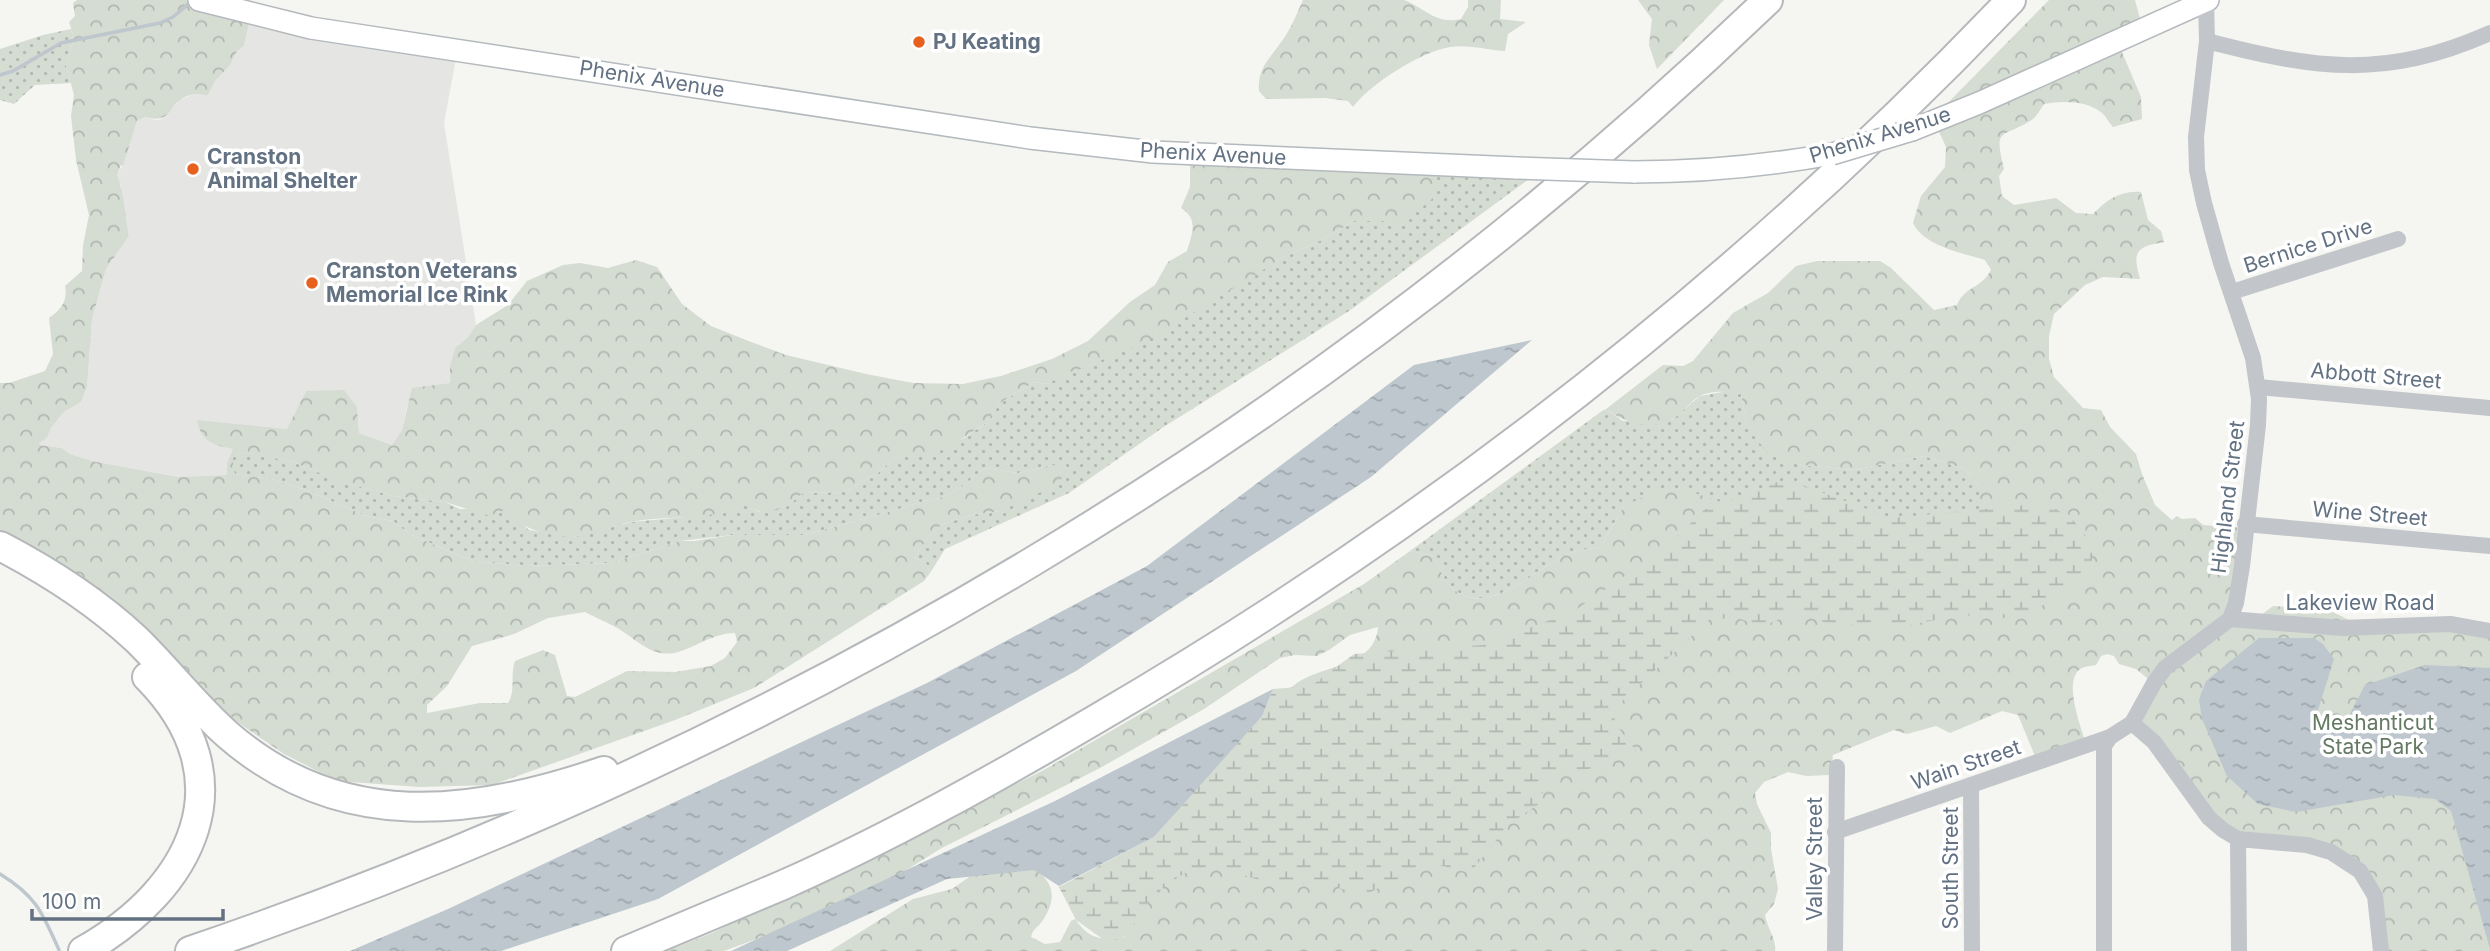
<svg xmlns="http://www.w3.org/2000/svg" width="2490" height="951" font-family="Inter,sans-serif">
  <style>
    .built { fill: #e5e6e4 }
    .grass { fill: url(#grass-dots) }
    .forest { fill: url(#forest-crowns); fill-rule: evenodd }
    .wetland { fill: url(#wetland-marsh) }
    .water { fill: url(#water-ripples) }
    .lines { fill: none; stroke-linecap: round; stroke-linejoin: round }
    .stream { stroke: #bdc7cd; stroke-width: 3.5 }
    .secondary-casing { stroke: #b4b9be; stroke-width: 24 }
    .motorway-casing { stroke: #b5b8bb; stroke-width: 32 }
    .minor { stroke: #c2c5c9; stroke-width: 16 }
    .secondary { stroke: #fff; stroke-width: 21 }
    .motorway { stroke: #fff; stroke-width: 28 }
    .secondary-bridge-casing { stroke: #b4b9be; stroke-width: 24; stroke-linecap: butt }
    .secondary-bridge { stroke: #fff; stroke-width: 21 }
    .poi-dot { fill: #e8601e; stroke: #fff; stroke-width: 2.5 }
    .labels { text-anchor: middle; stroke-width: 7; stroke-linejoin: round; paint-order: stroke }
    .poi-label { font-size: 21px; font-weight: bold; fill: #637283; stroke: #fff; text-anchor: start }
    .street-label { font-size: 21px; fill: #637283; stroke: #fff }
    .park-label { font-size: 21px; fill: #657a62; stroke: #fff }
  </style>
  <defs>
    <pattern id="grass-dots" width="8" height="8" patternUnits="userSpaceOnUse" patternTransform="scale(1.75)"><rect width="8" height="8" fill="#d5dcd2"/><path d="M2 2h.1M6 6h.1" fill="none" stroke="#b0b7b0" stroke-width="1.8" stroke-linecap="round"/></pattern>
    <pattern id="forest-crowns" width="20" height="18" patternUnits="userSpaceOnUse" patternTransform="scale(1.75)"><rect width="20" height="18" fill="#d5dcd2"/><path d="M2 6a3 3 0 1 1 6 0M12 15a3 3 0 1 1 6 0" fill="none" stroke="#b0b7b0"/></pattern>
    <pattern id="wetland-marsh" width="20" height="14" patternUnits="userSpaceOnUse" patternTransform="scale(1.75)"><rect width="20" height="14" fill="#d5dcd2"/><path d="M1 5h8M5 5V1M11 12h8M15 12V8" fill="none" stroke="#b0b7b0"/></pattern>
    <pattern id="water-ripples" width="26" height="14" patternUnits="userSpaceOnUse" patternTransform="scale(1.75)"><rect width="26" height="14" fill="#bdc7cd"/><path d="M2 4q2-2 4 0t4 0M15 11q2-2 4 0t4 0" fill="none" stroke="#9da6ac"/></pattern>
  </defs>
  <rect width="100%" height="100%" fill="#f5f5f1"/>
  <path class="built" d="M251 15 457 53 444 123 476 325 468 337 455 348 450 365V383L433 386 407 406 402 430 392 445 359 433 357 407 306 391 288 429 234 449 227 475 178 477 92 461 70 454 62 448 39 445V443L47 438 51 428 64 412 81 402 87 387 92 319 106 269 129 236 122 201 121 185 116 175 123 165 137 121 145 117 156 120 162 119 180 100 191 95H208L215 81 230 65 237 51 244 46Z"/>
  <g class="grass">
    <path d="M71 29 74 38 66 66 71 83 35 85 14 104 0 100V49L43 35Z"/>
    <path d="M1435 166 1540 171 1349 311 1165 426 1069 493 945 549 930 573 926 563 914 558 929 536 941 525 971 515 1000 511 1052 465 1018 473 985 468C972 478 959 491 943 497 930 501 920 501 906 507L805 535H732L680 541 611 563 525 566 472 561 409 534 393 521 366 516 306 490 272 479 234 474 231 457 244 452 262 455 293 462 340 481 393 496 445 502 460 509 506 508 529 530 574 537 631 522 697 516 737 509 747 504 759 512 786 507 803 493 844 492 878 473 892 460 906 454H927L964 438 986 423 1000 403 1034 382 1047 384 1072 370 1081 369 1099 361 1284 257 1320 241 1354 221H1383L1431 200Z"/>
    <path d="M1728 391 1741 394 1747 426 1796 463 1802 465 1854 470 1924 456 1965 469 1979 486V516L1830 606 1798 614 1713 609 1624 506 1601 547C1589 549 1575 550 1564 556 1533 571 1488 618 1453 589 1444 582 1439 566 1434 556L1410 551 1602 411 1606 409 1623 421 1672 420 1700 396Z"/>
  </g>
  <g class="forest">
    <path d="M77 0H200L251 15 244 46 237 51 230 65 215 81 208 95C202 95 195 94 190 95 166 102 175 125 145 117L137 121 123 166 121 165 117 175C124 191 125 217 129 236L106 269 92 319 87 387 81 402 64 412 51 428 47 438 39 443 40 445 62 448 70 454 92 461 178 477 227 475V463L233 449C213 445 201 442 197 420L287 429 306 391 344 390 357 407 359 433 392 445 402 430 412 388 450 383V365L455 348 468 337 476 325 508 305 527 281 563 265 580 263 608 268 636 260 657 267 682 304 711 326 746 340 786 355 866 374 913 383 963 384 1001 376 1052 359 1088 341 1130 302 1155 285 1168 262 1187 251C1192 234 1199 219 1181 208L1190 187V155L1435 166C1435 174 1438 186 1435 194 1432 204 1399 222 1389 225L1383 221H1354L1320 241 1284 257 1149 340 1081 369 1072 372 1071 371 1047 384 1034 382 1000 403 986 423 946 449 927 454H906L892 460 878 473 844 492 803 493 786 507 766 513H762L747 505C711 521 668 515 630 522 611 526 591 537 572 537 549 536 518 529 506 509L490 516 445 502 393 496 339 481 293 462 244 452 232 457 235 474 272 479 306 490 366 516 393 521 409 534 472 561 525 566 611 563 680 541H694L732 535H805L906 507C920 501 930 501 943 497 959 491 972 478 985 468L1018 473 1052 465 1067 466 1059 484 1000 511 971 515 941 525 929 536 914 558 926 563 930 573 924 581 754 688 675 720 492 785 419 787 337 781 284 754 166 673 0 549V383H9L45 371 53 354 49 318C61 310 68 301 65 286L82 271 83 245 89 215 76 160 71 116 74 95 66 66 74 38 69 22 75 16 73 3ZM585 612C596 618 609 623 619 629 638 641 654 659 678 652 698 646 714 633 735 633L737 642 725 658 711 666 675 672 627 671 575 697 567 696 555 655 543 650 515 661C510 674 516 692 508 703H480L427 713V705L447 686 472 646 514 634 548 618Z"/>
    <path d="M1303 0H1404C1425 8 1436 25 1461 19L1468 7V0H1501L1500 19 1526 22 1508 34 1505 51C1488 50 1467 44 1450 47 1421 52 1371 83 1353 107L1348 101 1325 98 1266 99 1259 91C1257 69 1270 58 1282 41 1291 29 1297 13 1303 0Z"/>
    <path d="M1638 0H1724L1657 69 1649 45 1652 19Z"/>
    <path d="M2049 0H2135L2143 30 2119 45 2141 97 2142 119 2113 127C2109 123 2106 116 2102 113 2086 100 2062 101 2044 104 2040 110 2036 118 2030 121 2000 139 1994 127 2004 169L1999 176 2002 196 2014 205 2056 198 2076 213 2093 214C2106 200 2121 190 2141 192L2148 220 2161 231 2164 242C2136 247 2132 251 2140 279L2103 277 2085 285 2054 314 2049 336V359L2054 377 2083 408 2101 410 2110 427 2136 454 2142 474 2155 505 2172 520 2177 516 2182 519 2195 518 2203 525 2246 528 2233 616 2253 621 2273 606 2329 610 2355 623 2490 630V951H2382L2376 898 2343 857 2235 836 2134 724 2152 682 2136 669 2119 664 2114 656 2107 654 2101 656 2096 665C2091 666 2085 666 2080 669 2063 682 2081 727 2086 744L2037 761 2018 715 2002 711 1950 733 1936 726 1907 734 1894 730 1833 755 1831 774 1828 775 1806 776 1788 772 1764 782 1755 793 1757 804 1771 833V849L1778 889 1774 904 1765 915C1767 928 1777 940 1775 951H830L913 899 952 889 992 861 1010 852C1037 870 1067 883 1043 920 1039 927 1033 928 1031 937L1045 944 1060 942 1071 921 1075 919C1090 940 1100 940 1125 937 1125 921 1138 874 1145 860 1162 825 1190 795 1215 766 1240 737 1265 706 1297 683 1325 664 1375 667 1378 627L1350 635 1329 650 1317 656 1295 655 1280 658 1204 709 1100 768 940 849 852 904 724 951H667L712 933 1042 771 1364 584 1410 551 1434 556C1439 566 1444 582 1453 589 1488 618 1533 571 1564 556 1575 550 1589 549 1601 547L1624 506 1656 491 1680 488 1727 504 1713 609 1798 614 1830 606 1979 516V486L1965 469 1924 456 1854 470 1802 465 1768 454 1747 426 1741 394C1728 391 1709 390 1698 397 1689 403 1682 414 1673 419 1649 432 1626 423 1606 409L1663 365 1683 366 1693 361 1733 313 1768 293 1796 266 1817 261H1880L1891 268 1934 310 1957 305C1965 286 1981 289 1991 270L1985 260C1962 253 1924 246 1913 223L1921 196 1945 167 1946 147 1935 123H1928Z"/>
  </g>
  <path class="wetland" d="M1778 482 1799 484 1892 518 2036 504 2054 508 2071 518 2084 533 2092 549V568L2083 583 2018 619 1961 615 1894 628 1858 623 1842 627 1793 613 1762 627 1738 618 1710 619 1619 704 1614 722 1636 751 1589 769 1553 771 1543 785 1542 802 1509 824 1470 873 1431 863 1360 897 1333 885 1268 883 1213 865 1183 874 1167 885 1154 896 1124 937 1107 942 1076 920 1059 887 1154 837 1262 716 1273 689 1311 686 1354 654 1484 645 1574 611 1664 549 1704 510Z"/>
  <g class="water">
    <path d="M1532 340 1371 477 1076 671 658 899 501 951H350L448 909 927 683 1147 566 1414 365Z"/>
    <path d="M2259 638H2314L2323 644 2334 659 2318 710 2320 729 2341 731 2365 685 2425 665 2490 668V949L2451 811 2435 799 2394 795 2296 812 2258 804 2227 776 2202 719 2199 700 2206 681Z"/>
    <path d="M1273 689 1262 716 1154 837 1059 886 1034 870 947 879 787 951H731L1055 801Z"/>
  </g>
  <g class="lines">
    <g class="stream">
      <path d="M0 75 13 71 61 43 160 23 173 17 192 1"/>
      <path d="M0 874C36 896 42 912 59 950"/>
    </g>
    <g class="secondary-casing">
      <g id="secondary">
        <path d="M199 0 311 28 1030 138 1153 152 1517 168"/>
        <path d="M1912 130 1979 103 2208 0"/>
        <path d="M1634 172C1701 172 1766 166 1832 154"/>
      </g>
    </g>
    <g class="motorway-casing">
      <g id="motorway">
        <path d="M0 546C48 571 96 602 136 639 168 670 195 706 228 735 341 833 473 816 604 771"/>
        <path d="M83 951C193 889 248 779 147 677"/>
        <path d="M190 951C779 750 1319 432 1768 0"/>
        <path d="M626 951C678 929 731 907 783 885 891 837 996 778 1098 718 1434 522 1743 281 2011 0"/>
      </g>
    </g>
    <g class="minor">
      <path d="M2207 41C2315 69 2384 80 2490 33"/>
      <path d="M2232 292 2398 239"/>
      <path d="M2258 387 2490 408"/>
      <path d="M2245 524 2490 546"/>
      <path d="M2230 619 2342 628 2450 624 2490 631"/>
      <path d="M2132 723 2154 742 2209 818 2223 830 2238 839 2307 845 2331 852 2360 871 2375 896 2381 951"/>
      <path d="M1971 785 1972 951"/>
      <path d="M1835 832 2110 737"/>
      <path d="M2238 839 2239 951"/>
      <path d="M1835 951 1837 767"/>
      <path d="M2104 951V746L2110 737 2132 723 2154 683 2165 668 2230 619 2236 603 2242 566 2258 425 2259 399 2253 358 2221 263 2204 203 2197 170 2196 137 2207 41 2206 1"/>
    </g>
    <use href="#secondary" class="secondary"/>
    <use href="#motorway" class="motorway"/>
    <g class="secondary-bridge-casing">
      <g id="secondary-bridge">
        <path d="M1832 154 1912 130"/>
        <path d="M1517 168 1634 172"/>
      </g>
    </g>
    <use href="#secondary-bridge" class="secondary-bridge"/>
  </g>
  <g class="poi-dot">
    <circle cx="919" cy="42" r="7"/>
    <circle cx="193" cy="169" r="7"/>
    <circle cx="312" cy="283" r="7"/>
  </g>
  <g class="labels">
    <g class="poi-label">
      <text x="933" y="49">PJ Keating</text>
      <text x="207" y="164">Cranston<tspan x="207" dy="24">Animal Shelter</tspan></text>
      <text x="326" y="278">Cranston Veterans<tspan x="326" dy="24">Memorial Ice Rink</tspan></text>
    </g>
    <g class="street-label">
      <text transform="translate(652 79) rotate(9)" y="7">Phenix Avenue</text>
      <text transform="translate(1880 135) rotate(-17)" y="7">Phenix Avenue</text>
      <text transform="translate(1213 154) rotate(3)" y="7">Phenix Avenue</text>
      <text transform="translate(2308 246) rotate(-18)" y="7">Bernice Drive</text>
      <text transform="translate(2376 376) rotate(5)" y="7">Abbott Street</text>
      <text transform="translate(2228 497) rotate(-83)" y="7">Highland Street</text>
      <text transform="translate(2370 514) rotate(5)" y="7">Wine Street</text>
      <text x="2360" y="610">Lakeview Road</text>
      <text transform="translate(1966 765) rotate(-19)" y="7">Wain Street</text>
      <text transform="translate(1815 859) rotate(-90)" y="7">Valley Street</text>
      <text transform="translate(1951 868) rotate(-90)" y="7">South Street</text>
    </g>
    <g class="park-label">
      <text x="2373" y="730">Meshanticut<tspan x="2373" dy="24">State Park</tspan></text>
    </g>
  </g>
  <path d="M32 909v10h191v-10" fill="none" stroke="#637283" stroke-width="3.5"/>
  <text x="42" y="909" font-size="21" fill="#637283" stroke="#ffffff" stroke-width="5" paint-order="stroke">100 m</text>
</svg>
